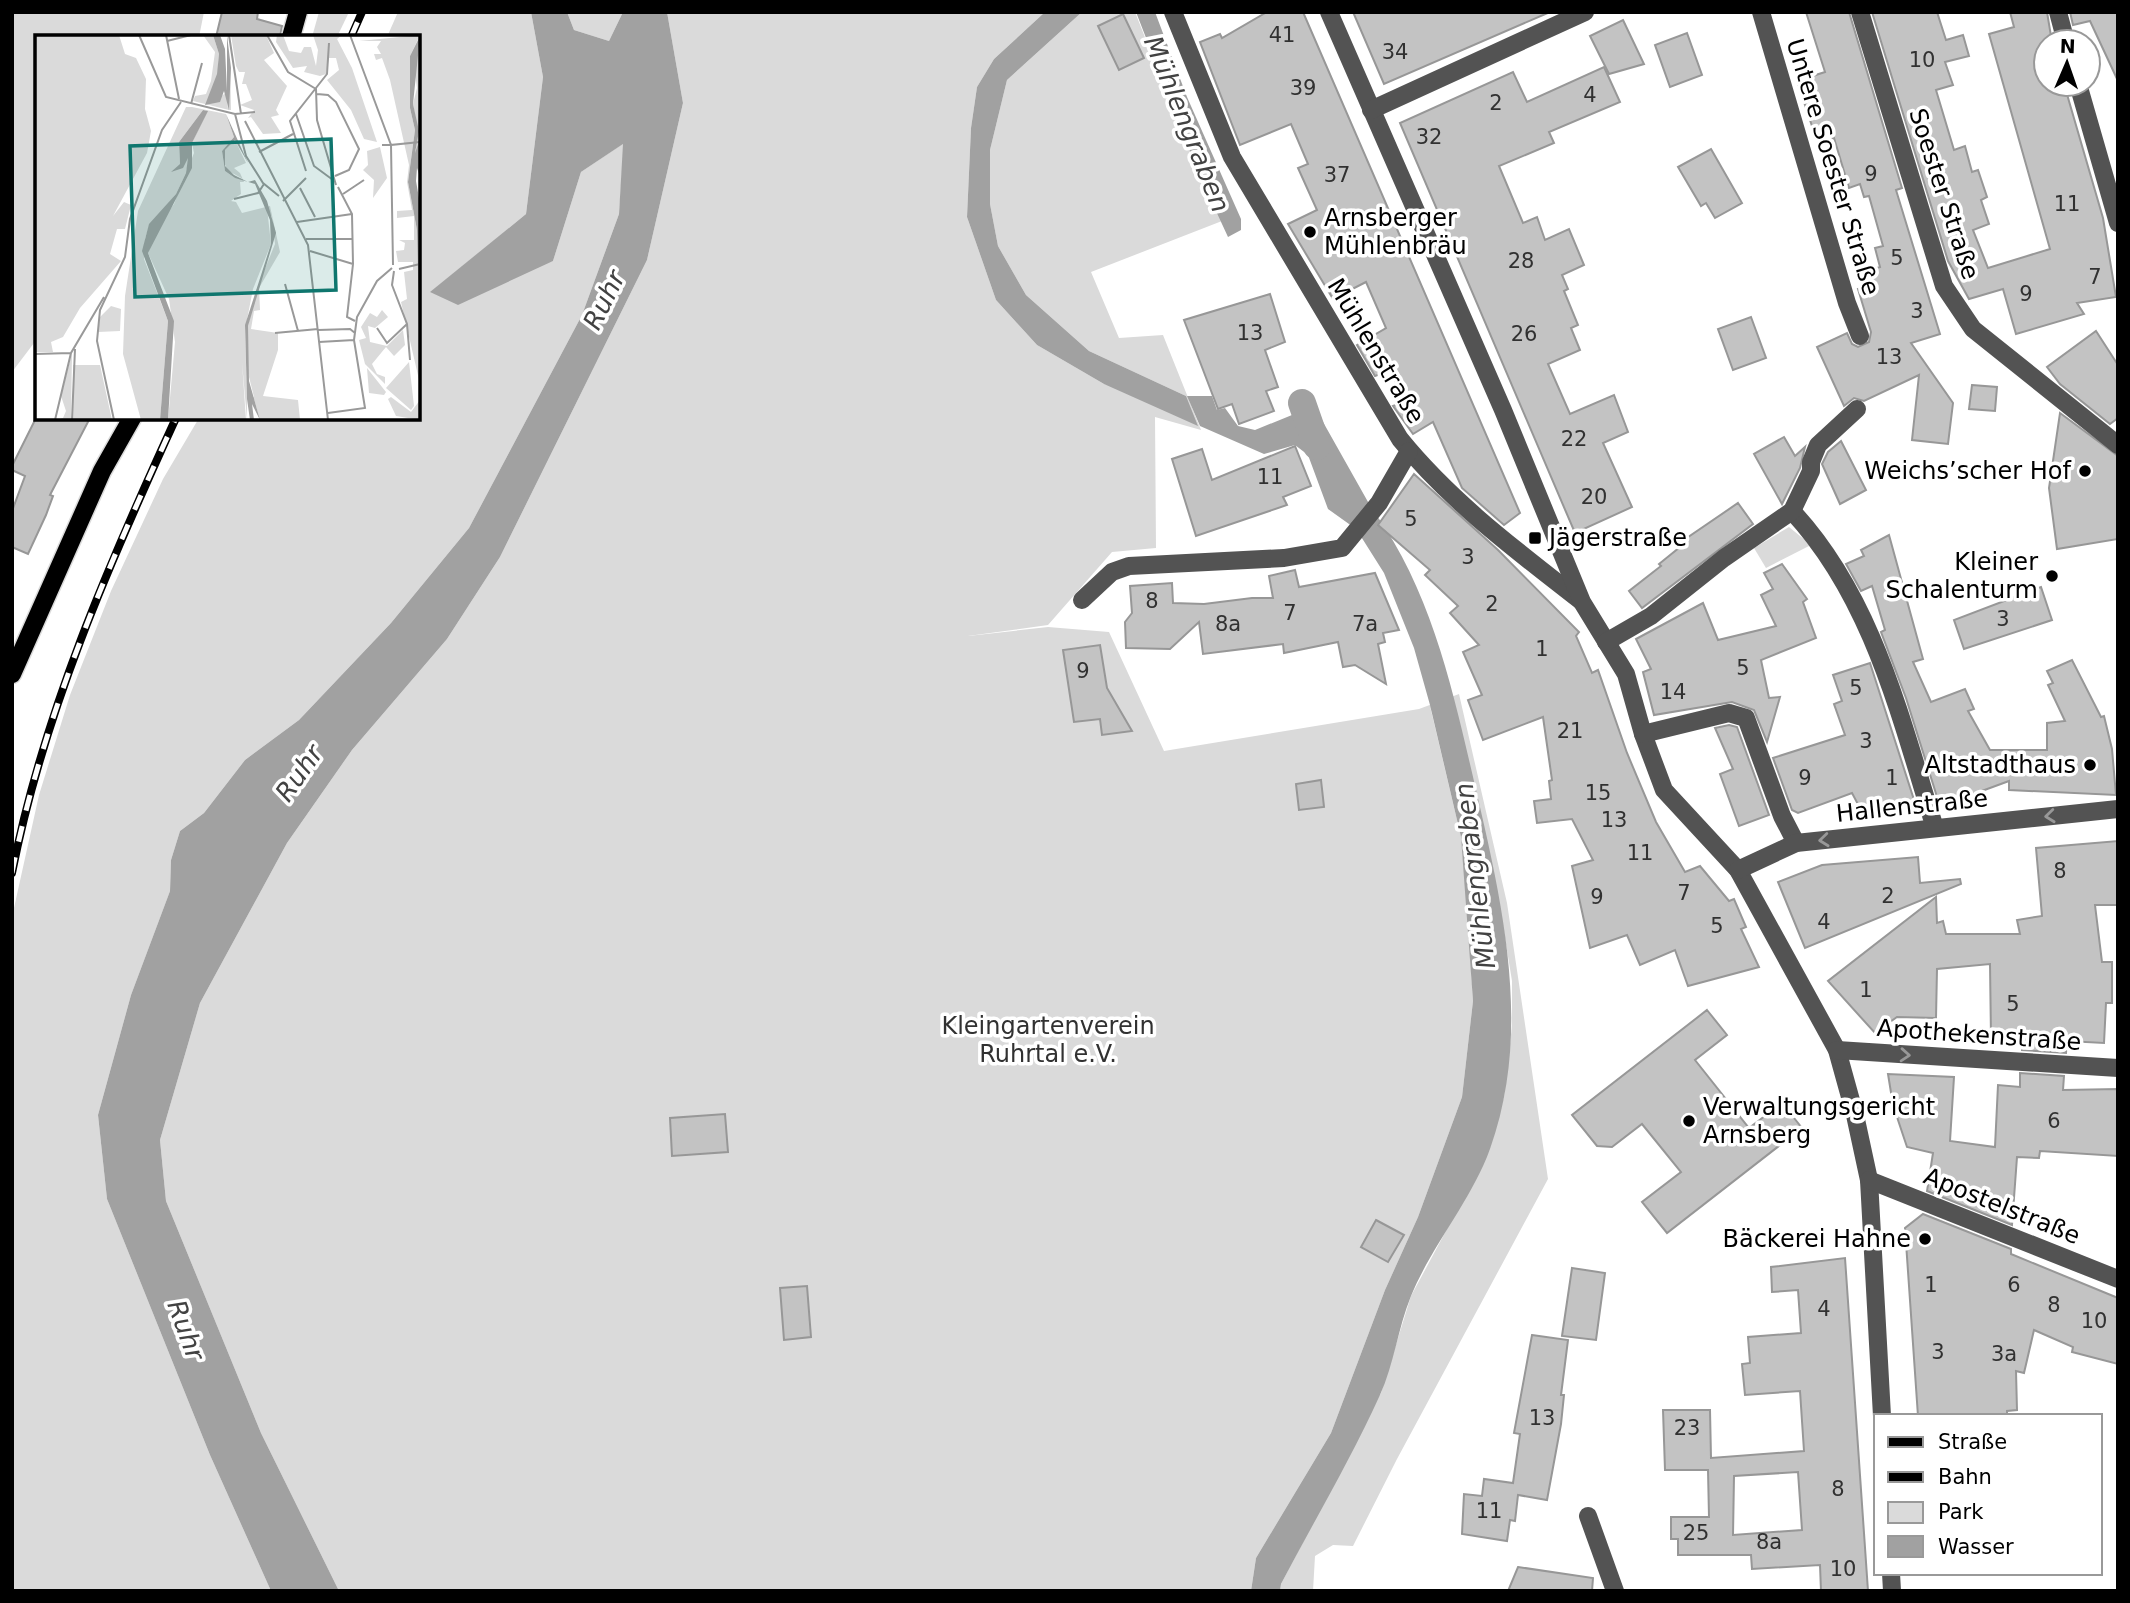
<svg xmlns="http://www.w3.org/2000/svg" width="2130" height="1603" font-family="'DejaVu Sans',sans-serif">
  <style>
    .green { fill: #dadada }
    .water { fill: #a1a1a1 }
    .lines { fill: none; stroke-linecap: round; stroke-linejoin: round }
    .canal { stroke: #a1a1a1; stroke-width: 28 }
    .building { fill: #c3c3c3; stroke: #979797; stroke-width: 2; fill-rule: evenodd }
    .major-casing { stroke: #dbdbdb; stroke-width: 21 }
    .minor { stroke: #535353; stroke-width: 18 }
    .major { stroke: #000; stroke-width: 18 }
    .rail-casing { stroke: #000; stroke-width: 8 }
    .rail { stroke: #fff; stroke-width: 5; stroke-dasharray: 16; stroke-linecap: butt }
    .oneway { stroke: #989898 }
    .poi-dot { fill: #000; stroke: #fff; stroke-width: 2.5 }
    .labels { text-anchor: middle; stroke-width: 7; stroke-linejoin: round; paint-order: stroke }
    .number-label { font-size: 21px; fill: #313131 }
    .street-label { font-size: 24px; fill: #000; stroke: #fff }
    .poi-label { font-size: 24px; fill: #000; stroke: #fff; text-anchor: end }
    .park-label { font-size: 24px; fill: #313131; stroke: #fff }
    .water-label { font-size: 26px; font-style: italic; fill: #424242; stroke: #fff }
    .inset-road { fill: none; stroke: #999; stroke-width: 2 }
    .view { fill: #0f766e; fill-opacity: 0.15; stroke: #0f766e; stroke-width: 3.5 }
    .inset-edge { fill: none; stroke: #000; stroke-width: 3.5 }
  </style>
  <rect width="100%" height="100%" fill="#fff"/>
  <g class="green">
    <path d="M12 12H204L199 37H37V339L12 372Z"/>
    <path d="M319 12H349L337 37H312Z"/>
    <path d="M398 12H531L543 77 526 214 431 292 553 261 581 172 624 143 619 214 582 315 469 528 391 623 299 720 245 760 204 813 180 831 171 860 170 891 131 995 98 1115 107 1199 210 1455 271 1591H12V917L39 795 70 695 111 591 163 479 199 418H418V37H387Z"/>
    <path d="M567 12H623L609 41 574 30Z"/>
    <path d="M667 12H1045L994 59 977 87 971 128 967 217 996 300 1037 345 1104 384 1186 396 1089 351 1026 295 998 246 990 204V150L1007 80 1082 12H1135L1198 172 1222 221 1091 272 1119 338 1163 335 1201 430 1155 417 1156 548 1112 552 1048 625 968 636 1048 627 1109 632 1164 751 1419 709 1459 694 1507 903 1548 1179 1397 1459 1353 1546 1333 1545 1315 1556 1313 1591H1280L1281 1584 1381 1393 1411 1296 1489 1151 1504 1097 1512 1026V981L1499 901 1430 706 1461 837 1467 904 1473 1001 1462 1097 1418 1217 1385 1290 1331 1433 1256 1558 1251 1591H339L261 1433 166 1201 160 1140 200 1003 287 843 352 750 447 639 500 557 647 260 683 103Z"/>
    <path d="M1789 527 1811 545 1766 568 1754 548Z"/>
  </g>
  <g class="water">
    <path d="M531 12H567L574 30 609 41 623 12H667L683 103 647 260 500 557 447 639 352 750 287 843 200 1003 160 1140 166 1201 261 1433 339 1591H271L210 1455 107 1199 98 1115 131 995 170 891 171 860 180 831 204 813 245 760 299 720 391 623 469 528 582 315 619 214 623 144 581 172 553 261 458 305 430 292 526 214 543 77Z"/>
    <path d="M1045 12H1082L1007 80 990 150V204L998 246 1026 295 1089 351 1186 396 1198 426 1104 384 1037 345 996 300 967 217 971 128 977 87 994 59Z"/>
    <path d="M1136 12H1155L1187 97 1241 219V230L1228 237 1198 172Z"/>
    <path d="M1187 396H1212L1217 410 1225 408 1238 426 1255 430 1314 406 1372 509 1356 529 1328 509 1308 455 1295 445 1264 454 1200 426Z"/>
    <path d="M1375 513C1428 587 1450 678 1470 764 1499 890 1535 1023 1490 1149 1471 1201 1432 1245 1411 1296 1398 1328 1394 1364 1380 1395 1351 1459 1314 1521 1281 1584L1280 1591H1251L1256 1558 1331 1433 1385 1290 1418 1217 1462 1097 1473 1001 1461 837 1430 705 1414 648 1384 573 1360 535Z"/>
  </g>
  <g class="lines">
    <path class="canal" d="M1302 403 1317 446"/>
  </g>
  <g class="building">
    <path d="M222 12H258L257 19 282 26 280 37H216Z"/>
    <path d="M1267 12H1303L1520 513 1504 525 1462 488 1433 422 1413 434 1393 406 1403 402 1391 370 1375 376 1357 345 1386 328 1366 282 1333 299 1288 224 1317 210 1298 168 1308 164 1291 124 1240 145 1200 42 1220 34 1222 38Z"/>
    <path d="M1353 12H1550L1384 84Z"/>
    <path d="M1806 12H1849L1902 188 1896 190 1940 334 1911 343 1953 403 1948 444 1912 440 1919 375 1864 401 1854 398 1844 406 1817 347 1847 333 1852 344 1858 347 1869 342 1871 332 1858 289 1872 285 1868 271 1880 267 1875 248 1883 246 1869 196 1864 197 1860 184 1849 188 1834 138 1828 140 1824 126 1813 129 1797 81 1825 72Z"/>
    <path d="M1872 12H1937L1946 40 1963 35 1969 56 1945 62 1953 85 1936 90 1954 150 1965 146 1972 172 1978 170 1987 197 1981 200 1989 224 1973 230 1988 268 2050 249 1989 34 2014 27 2010 12H2047L2052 42H2046V84H2064L2103 218 2116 297 2077 303 2084 314 2016 334 2003 289 1969 299 1948 261Z"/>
    <path d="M2070 12H2118V81L2090 21 2073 25Z"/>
    <path d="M1123 14 1144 58 1119 70 1098 26Z"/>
    <path d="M1623 20 1644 64 1609 74 1590 36Z"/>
    <path d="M1687 33 1702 75 1670 87 1655 45Z"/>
    <path d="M1604 67 1620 102 1549 132 1554 143 1499 166 1523 223 1537 217 1545 240 1569 229 1584 265 1562 275 1568 289 1564 291 1578 325 1571 328 1580 350 1548 364 1570 414 1614 395 1628 432 1603 443 1632 507 1575 533 1400 123 1513 72 1527 102Z"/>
    <path d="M1711 149 1742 203 1715 218 1706 203 1701 206 1678 167Z"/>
    <path d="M1270 294 1285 342 1265 350 1278 387 1266 391 1274 411 1239 424 1232 404 1218 409 1184 320Z"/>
    <path d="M1751 317 1766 358 1733 370 1718 329Z"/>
    <path d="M2096 331 2118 365V418L2110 424 2060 384 2047 367Z"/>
    <path d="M1972 385 1997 387 1995 411 1969 409Z"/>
    <path d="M2060 413 2118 456V539L2057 549 2049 488Z"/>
    <path d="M36 418H90L50 495 53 496 46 515 28 554 12 547V511L25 476 12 470V466Z"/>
    <path d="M1784 437 1795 456 1805 447 1800 468 1782 504 1754 454Z"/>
    <path d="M1841 441 1866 490 1840 504 1822 464 1828 452Z"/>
    <path d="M1295 446 1311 486 1283 497 1287 505 1196 536 1172 459 1202 449 1212 480Z"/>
    <path d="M1414 474 1498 550 1579 632 1576 636 1592 673 1598 670 1627 753 1656 822 1685 872 1700 866 1729 901 1734 899 1746 927 1741 929 1759 967 1688 986 1675 950 1640 965 1627 935 1590 948 1572 866 1593 860 1572 819 1537 823 1534 801 1551 799 1549 781 1552 780 1543 717 1483 740 1468 700 1482 695 1463 652 1479 645 1450 613 1458 606 1425 575 1430 570 1378 525Z"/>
    <path d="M1738 503 1753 524 1642 608 1629 591 1661 566 1659 564 1680 547 1678 544Z"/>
    <path d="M1889 535 1923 659 1913 662 1931 702 1965 689 1974 709 1968 711 1990 750H2047V723L2065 721 2048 685 2053 683 2047 671 2072 660 2101 717 2104 716 2112 749 2116 795 2009 790V781L1971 795 1938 800 1906 698 1881 632 1885 630 1872 586 1861 591 1846 564 1864 556 1861 550Z"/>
    <path d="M1782 564 1807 599 1803 602 1816 638 1761 660 1769 698 1780 697 1767 742 1754 710 1732 702 1654 715 1643 672 1651 669 1636 639 1703 603 1718 640 1776 626 1761 595 1773 589 1764 573Z"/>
    <path d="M1295 570 1299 587 1375 573 1399 630 1383 633 1385 642 1378 644 1386 684 1355 665 1343 667 1338 642 1284 653 1283 644 1203 654 1199 622 1170 649 1126 648 1125 622 1132 613 1130 586 1172 583 1173 603 1204 604 1252 598H1273L1269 576Z"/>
    <path d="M2041 587 2052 620 1964 649 1954 620Z"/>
    <path d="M1100 645 1107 688 1132 731 1102 735 1100 719 1074 722 1063 650Z"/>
    <path d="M1870 663 1915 803 1861 810 1852 793 1798 813 1792 810 1773 758 1845 735 1834 704 1842 701 1833 675Z"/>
    <path d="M1729 725 1737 727 1769 815 1739 826 1720 774 1733 769 1715 728Z"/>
    <path d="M1321 780 1324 807 1299 810 1296 784Z"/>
    <path d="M2118 841V905H2095L2102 962H2112V1003H2106L2104 1043 2067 1041 2066 1053 2022 1050 2023 1039 1991 1038 1990 964 1937 969 1936 1018 1897 1017 1875 1033 1828 981 1936 897 1937 923 1943 921 1946 934H2020L2017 920 2042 916 2036 848Z"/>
    <path d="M1918 857 1920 883 1960 879 1961 884 1805 948 1778 882 1822 865Z"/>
    <path d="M1707 1010 1727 1035 1695 1060 1749 1128 1782 1103 1802 1128 1667 1233 1642 1202 1681 1172 1642 1124 1612 1147 1597 1146 1572 1115Z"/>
    <path d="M2020 1073 2064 1076 2063 1090 2118 1089V1156L2040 1151 2039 1158 2017 1157 2012 1225 1927 1191 1933 1153 1907 1147 1893 1105 1888 1074 1954 1077 1950 1141 1995 1147 1998 1085 2020 1087Z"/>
    <path d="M725 1114 728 1152 672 1156 670 1118Z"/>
    <path d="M1923 1214 2011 1249V1254L2118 1298V1364L2072 1352 2073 1347 2034 1330 2024 1373 2016 1371 2017 1410 2007 1411V1416H1918L1905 1228Z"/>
    <path d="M1376 1220 1404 1235 1388 1262 1361 1247Z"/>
    <path d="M1845 1258 1868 1591H1821L1820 1565 1752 1569 1751 1555H1678V1539H1671V1517H1709L1708 1470H1665L1663 1410H1710L1711 1458 1804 1451 1800 1391 1745 1395 1742 1364 1750 1363 1748 1337 1801 1333 1798 1290 1772 1292 1771 1267ZM1798 1472 1802 1530 1733 1535 1734 1476Z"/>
    <path d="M1572 1268 1605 1273 1596 1340 1562 1336Z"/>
    <path d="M807 1286 811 1337 784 1340 780 1288Z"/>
    <path d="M1532 1335 1568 1340 1561 1395H1564L1561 1424 1547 1500 1518 1495 1515 1521 1510 1520 1507 1541 1462 1534 1464 1494 1482 1496 1484 1479 1513 1483 1520 1434 1514 1433Z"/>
    <path d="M1518 1567 1593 1578 1592 1591H1508Z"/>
  </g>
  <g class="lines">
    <g class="major-casing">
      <g id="major">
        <path d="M291 37 298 12"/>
        <path d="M12 674 102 471 132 418"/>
      </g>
    </g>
    <g class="minor">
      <path d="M1173 12 1232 157 1400 439C1451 502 1517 551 1581 601"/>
      <path d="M1329 12 1503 410 1582 602 1626 674 1643 734 1664 790 1738 870 1837 1050 1855 1115 1869 1180 1882 1416"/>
      <path d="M1761 12 1847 303 1860 336"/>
      <path d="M1860 12 1944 286 1973 329 2118 445"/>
      <path d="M2058 12 2066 42"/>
      <path d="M2078 84 2118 223"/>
      <path d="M1371 110 1585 12"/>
      <path d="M1792 511C1873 598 1900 717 1935 828"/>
      <path d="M1082 600 1112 572 1129 566 1284 558 1342 548 1379 503 1409 451"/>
      <path d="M1606 642 1651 616 1724 558 1792 511 1811 471V462L1818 445 1857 409"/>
      <path d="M1643 734 1729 713 1746 718 1782 816 1796 843"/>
      <path d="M1738 870 1796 843 2118 809"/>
      <path d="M1837 1050 2118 1068"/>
      <path d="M1869 1180 2118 1279"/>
      <path d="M1588 1516 1615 1591"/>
      <path d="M1891 1573 1892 1591"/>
    </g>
    <use href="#major" class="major"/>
    <g class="rail-casing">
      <g id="rail">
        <path d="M351 37 362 12"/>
        <path d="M12 873C43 714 109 564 176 418"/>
      </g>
    </g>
    <use href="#rail" class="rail"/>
  </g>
  <defs><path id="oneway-chevron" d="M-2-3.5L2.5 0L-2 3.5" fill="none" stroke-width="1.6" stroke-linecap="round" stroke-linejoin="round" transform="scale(1.75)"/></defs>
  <g class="oneway">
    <use href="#oneway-chevron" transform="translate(2050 816) rotate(174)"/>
    <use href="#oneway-chevron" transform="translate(1824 840) rotate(174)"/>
    <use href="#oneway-chevron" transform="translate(1905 1055) rotate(4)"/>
  </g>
  <g class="poi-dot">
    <circle cx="1310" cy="232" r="7"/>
    <circle cx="2085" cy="471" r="7"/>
    <rect x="1528" y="531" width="14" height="14" rx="3.5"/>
    <circle cx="2052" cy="576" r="7"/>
    <circle cx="2090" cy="765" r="7"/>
    <circle cx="1689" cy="1121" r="7"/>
    <circle cx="1925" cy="1239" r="7"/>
  </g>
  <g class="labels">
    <g class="number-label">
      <text x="1282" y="42">41</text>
      <text x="1395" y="59">34</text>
      <text x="1922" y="67">10</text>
      <text x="1303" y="95">39</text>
      <text x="1590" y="102">4</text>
      <text x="1496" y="110">2</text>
      <text x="1429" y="144">32</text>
      <text x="1871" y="181">9</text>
      <text x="1337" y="182">37</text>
      <text x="2067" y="211">11</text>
      <text x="1897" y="265">5</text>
      <text x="1521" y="268">28</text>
      <text x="2095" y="284">7</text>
      <text x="2026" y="301">9</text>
      <text x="1917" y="318">3</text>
      <text x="1250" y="340">13</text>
      <text x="1524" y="341">26</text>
      <text x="1889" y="364">13</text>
      <text x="1574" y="446">22</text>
      <text x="1270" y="484">11</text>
      <text x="1594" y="504">20</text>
      <text x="1411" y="526">5</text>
      <text x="1468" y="564">3</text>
      <text x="1152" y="608">8</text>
      <text x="1492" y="611">2</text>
      <text x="1290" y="620">7</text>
      <text x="2003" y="626">3</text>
      <text x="1228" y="631">8a</text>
      <text x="1365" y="631">7a</text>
      <text x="1542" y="656">1</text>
      <text x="1743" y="675">5</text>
      <text x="1083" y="678">9</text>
      <text x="1856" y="695">5</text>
      <text x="1673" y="699">14</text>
      <text x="1570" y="738">21</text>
      <text x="1866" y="748">3</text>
      <text x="1805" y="785">9</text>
      <text x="1892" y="785">1</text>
      <text x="1598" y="800">15</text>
      <text x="1614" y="827">13</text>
      <text x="1640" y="860">11</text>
      <text x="2060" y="878">8</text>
      <text x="1684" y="900">7</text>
      <text x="1888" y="903">2</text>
      <text x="1597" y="904">9</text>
      <text x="1824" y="929">4</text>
      <text x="1717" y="933">5</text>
      <text x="1866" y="997">1</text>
      <text x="2013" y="1011">5</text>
      <text x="2054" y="1128">6</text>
      <text x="1931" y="1292">1</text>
      <text x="2014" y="1292">6</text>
      <text x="2054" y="1312">8</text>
      <text x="1824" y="1316">4</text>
      <text x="2094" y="1328">10</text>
      <text x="1938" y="1359">3</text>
      <text x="2004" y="1361">3a</text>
      <text x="1542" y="1425">13</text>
      <text x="1687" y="1435">23</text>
      <text x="1838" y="1496">8</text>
      <text x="1489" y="1518">11</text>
      <text x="1696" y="1540">25</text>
      <text x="1769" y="1549">8a</text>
      <text x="1843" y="1576">10</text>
    </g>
    <g class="street-label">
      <text transform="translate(1833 167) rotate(73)" y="8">Untere Soester Straße</text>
      <text transform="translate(1944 194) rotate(72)" y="8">Soester Straße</text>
      <text transform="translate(1376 351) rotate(59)" y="8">Mühlenstraße</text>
      <text transform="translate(1912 806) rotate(-6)" y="8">Hallenstraße</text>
      <text transform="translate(1979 1035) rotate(4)" y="8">Apothekenstraße</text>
      <text transform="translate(2002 1206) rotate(22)" y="8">Apostelstraße</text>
    </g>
    <g class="poi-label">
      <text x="1324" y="226" text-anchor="start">Arnsberger<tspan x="1324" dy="28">Mühlenbräu</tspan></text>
      <text x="2071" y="479">Weichs’scher Hof</text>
      <text x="1549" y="546" text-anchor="start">Jägerstraße</text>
      <text x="2038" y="570">Kleiner<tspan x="2038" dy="28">Schalenturm</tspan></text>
      <text x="2076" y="773">Altstadthaus</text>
      <text x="1703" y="1115" text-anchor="start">Verwaltungsgericht<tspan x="1703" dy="28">Arnsberg</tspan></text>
      <text x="1911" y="1247">Bäckerei Hahne</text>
    </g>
    <g class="park-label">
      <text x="1048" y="1034">Kleingartenverein<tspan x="1048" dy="28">Ruhrtal e.V.</tspan></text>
    </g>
    <g class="water-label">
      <text transform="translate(1187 124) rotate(68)" y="9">Mühlengraben</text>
      <text transform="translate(604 300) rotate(-64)" y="9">Ruhr</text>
      <text transform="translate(299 773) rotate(-55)" y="9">Ruhr</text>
      <text transform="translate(1475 876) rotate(-97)" y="9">Mühlengraben</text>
      <text transform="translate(186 1330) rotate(70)" y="9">Ruhr</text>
    </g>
  </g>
  <g transform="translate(35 35)">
    <rect width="385" height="385" fill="#fff"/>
    <path d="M0 0H84L90 19 101 23 111 44 110 74 116 96 112 118 78 181 89 167 96 170 90 194H82L75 219 86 226 45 273 28 302 16 307 18 317H0ZM168 0H178L184 19 181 65 192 57 193 75 195 23 196 75H194L158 66 160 61 171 59 176 46 180 17ZM196 0H231L239 18 229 25 252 51 241 75 244 80 236 82 246 98 228 99 216 82 213 83 219 75 205 70 217 65 211 49H207L210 37H204L201 31ZM242 0H248L254 16 266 18 269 12H276L281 31 283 15 278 0H307L302 4 317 33 342 107 329 104 316 75 292 45 304 35 301 23H294L291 39 285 41 269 37 272 31 258 33 241 7ZM385 0 375 21V73L380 95 373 147 382 195 385 349 366 267 372 264 369 237 378 235V227H363L361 216 369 215 370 208 364 205H379V181L362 183V176L377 175 372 147 374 130 355 45 347 23 341 25 339 19H346L342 12 346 6H324ZM385 9V103L380 119 383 96 378 69 382 53 379 30ZM151 72H157L191 79 199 102 187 116 190 136 200 143 208 144 192 135 189 127 190 115 200 105 211 128 199 133 205 138 209 147H205L206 159 196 166 201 167 207 178 235 171 245 217 224 253 225 275 219 276 216 294 243 298V315L228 361 263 365 265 385H225L219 364H212V385L207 327 211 385H133L140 307 134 264 113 218 124 189 139 169 159 118 157 108 172 76 168 75 144 107 145 129 154 122 151 138 141 159 114 191 110 204 109 224 133 286 125 385H106L88 319 90 261 103 176ZM232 173 237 182 240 209 221 256 213 291V338L219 362 212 364 210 295 218 254 236 209ZM345 112 352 143 338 163 339 145 328 135 333 130 332 116ZM76 271 86 274 85 296 63 297 65 282ZM347 275 353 282 340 293 333 291 335 307 352 311 368 295 370 310 359 321 351 312 337 329 342 339 350 342V349L330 329 324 305 331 303 326 292 335 278 342 282ZM37 318 36 385H21L28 383 31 376 26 361ZM374 327 379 371 376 375 351 353ZM38 330H65L77 385H38ZM332 333 351 357 349 360 334 358ZM356 362 376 377 385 365V385L361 381 353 364Z" fill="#dadada" fill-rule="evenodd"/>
    <path d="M178 0H185L190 14 192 56V0L196 33 194 75 189 56 185 67 170 70 182 39 184 19ZM385 1 378 69 384 96 380 118 385 103V142L382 133 381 146 385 169V339L382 195 373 147 380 95 375 73V21ZM168 75 173 76 157 108V133L113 218 139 286 133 385H125L133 286 107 216 114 189 141 159 151 138 153 123 148 133 136 137 145 129 144 107ZM191 79 213 128 200 105 190 115V131L199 140 213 147 220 145 232 166 241 198 213 291 214 346 225 385 217 369 219 385H215L212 364 210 290 236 209 235 185 220 149 200 143 190 136 187 116 199 102Z" fill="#a1a1a1"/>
    <path class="inset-road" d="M104 0 131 62 200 79 220 77M131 0 144 64M194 0 206 79M232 0 253 37 281 54 282 85 301 150M315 0 356 110H347M132 6 156 0M282 59 293 60 301 67 324 114 314 135 300 141M156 69 167 28M200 79 211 121 228 148 244 161M261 79 279 131 298 145M210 86 273 210 293 385M224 117 258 99M271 136 255 86 292 39 294 8M303 152 317 179 318 229 312 282 320 286M265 153 280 182M308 159 329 145M199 164 223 158 229 149M248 166 271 143M262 187 317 179M271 204H318M275 216 318 229M358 230 356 110 385 107M364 234 385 229M359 236 357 250 372 289 375 325M250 249 263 296M342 293 352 308 372 289M283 295 315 294 320 298M240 298 283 294M319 305 322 282 342 246 357 233M284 307 319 305M0 319 36 318M293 378 330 373 319 305M20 385 36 318 69 262M37 385 40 314M79 385 62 306 65 275 90 222 95 184 127 95 146 67"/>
    <path class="view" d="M296 104 301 255 100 262 95 111Z"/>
    <rect width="385" height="385" class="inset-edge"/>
  </g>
  <rect width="2130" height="1603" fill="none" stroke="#000000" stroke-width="28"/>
  <rect x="1874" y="1414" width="228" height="161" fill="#ffffff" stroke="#999999" stroke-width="2"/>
  <rect x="1888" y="1437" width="35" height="10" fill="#000000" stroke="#999999" stroke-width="2"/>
  <text x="1938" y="1449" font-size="21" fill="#000000">Straße</text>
  <rect x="1888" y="1472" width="35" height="10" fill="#000000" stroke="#999999" stroke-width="2"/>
  <text x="1938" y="1484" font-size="21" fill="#000000">Bahn</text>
  <rect x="1888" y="1502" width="35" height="21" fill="#dadada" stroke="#999999" stroke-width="2"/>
  <text x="1938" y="1519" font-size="21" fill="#000000">Park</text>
  <rect x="1888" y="1536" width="35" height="21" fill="#a1a1a1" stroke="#999999" stroke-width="2"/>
  <text x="1938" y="1554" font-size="21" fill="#000000">Wasser</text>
  <g transform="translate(2067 63) rotate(2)"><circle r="33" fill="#ffffff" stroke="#999999" stroke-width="2"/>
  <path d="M0-5L12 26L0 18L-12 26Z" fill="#000000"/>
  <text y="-10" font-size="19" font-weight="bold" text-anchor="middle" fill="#000000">N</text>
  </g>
</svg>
